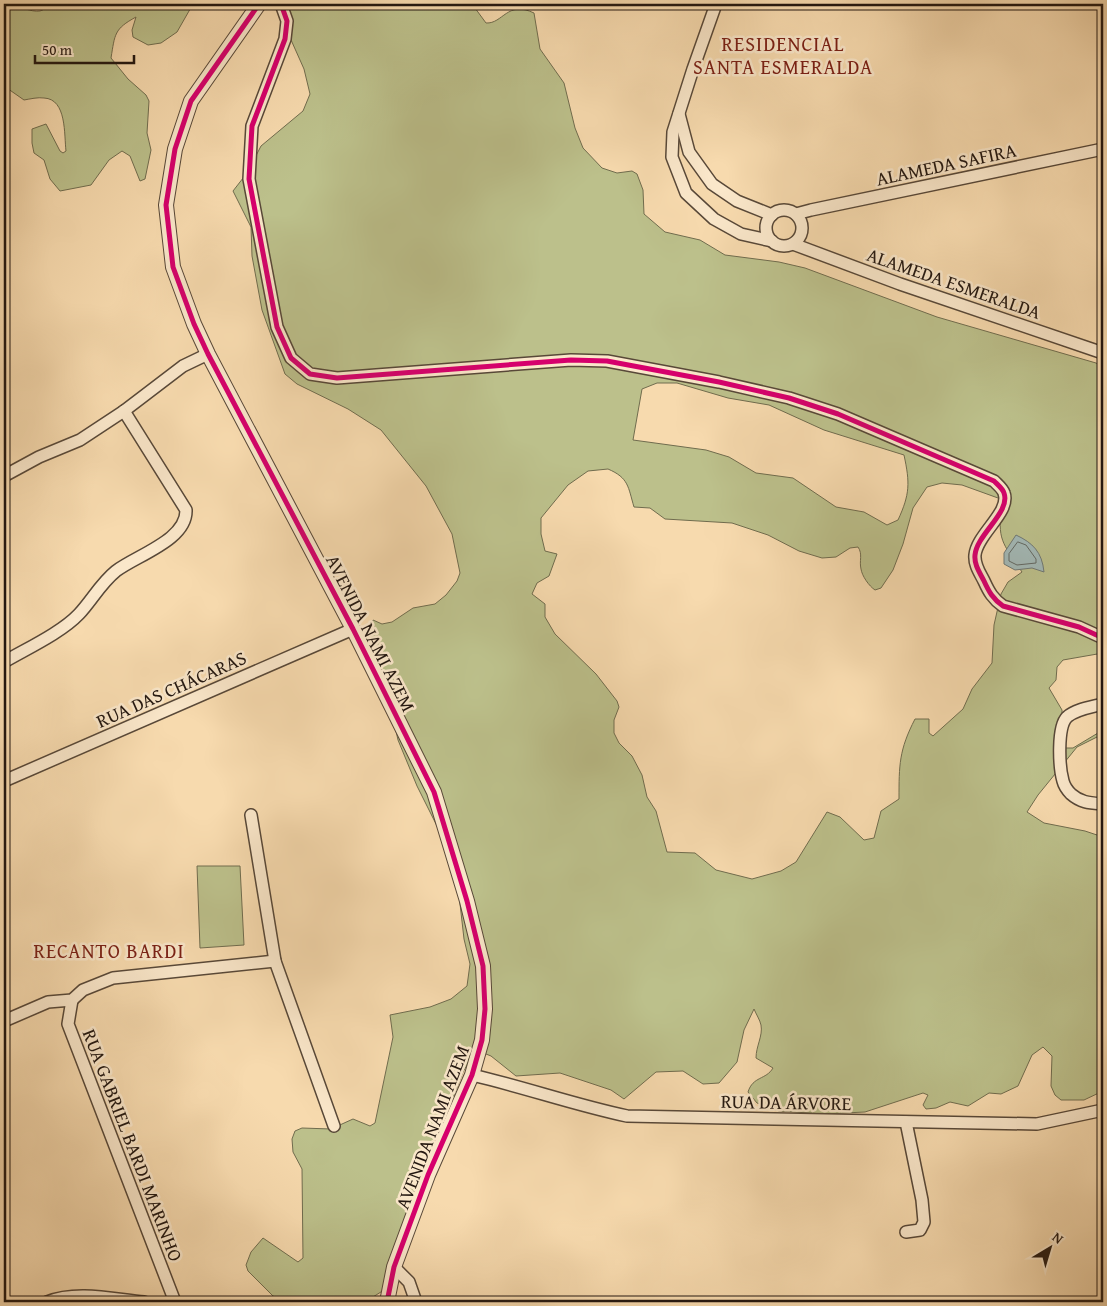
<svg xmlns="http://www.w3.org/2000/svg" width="1107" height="1306" font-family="'Gentium Book Plus',serif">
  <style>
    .green { fill: #bcc08b; stroke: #706c4e; fill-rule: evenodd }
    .water { fill: #a2b8b6; stroke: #6f7874 }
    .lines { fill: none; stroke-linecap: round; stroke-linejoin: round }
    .shore { stroke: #626863; stroke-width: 1 }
    .minor-casing { stroke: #584838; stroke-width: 14 }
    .tertiary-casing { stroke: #584838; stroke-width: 16 }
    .minor { stroke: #fae7ca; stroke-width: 11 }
    .tertiary { stroke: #fae7ca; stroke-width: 14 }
    .cycleway-casing { stroke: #fae7ca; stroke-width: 8 }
    .cycleway { stroke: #d6006c; stroke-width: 5 }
    .labels { text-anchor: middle; stroke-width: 5; stroke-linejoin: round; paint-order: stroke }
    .street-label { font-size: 19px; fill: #231710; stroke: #fae7ca }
    .neighbourhood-label { font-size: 20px; letter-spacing: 1px; fill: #7a1f14; stroke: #fae7ca }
  </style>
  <rect width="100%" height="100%" fill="#f7daae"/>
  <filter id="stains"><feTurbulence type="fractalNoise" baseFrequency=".004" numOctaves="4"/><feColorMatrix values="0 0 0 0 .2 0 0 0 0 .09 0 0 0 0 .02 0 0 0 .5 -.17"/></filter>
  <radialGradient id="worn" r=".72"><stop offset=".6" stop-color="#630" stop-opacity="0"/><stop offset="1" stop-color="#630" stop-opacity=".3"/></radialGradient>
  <g class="green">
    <path d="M4 4C15 4 32 13 40 11 44 10 48 6 51 4H193L177 32 161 43 148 45 133 37 132 30 136 17C114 29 115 34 111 58L128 79 146 95 149 101 147 133 151 150 145 179 140 181 130 156 122 151 109 160 91 185 60 191 50 179 44 160 34 153 32 143V129L46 124 60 151 63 153 66 151C64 135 67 99 44 98 38 97 30 99 24 100L4 86Z"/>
    <path d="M275 4H465L475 8 486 23C503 24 507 0 534 13L540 49 564 83 575 128 583 148 602 168 617 173 632 171 637 174 643 190 644 214 665 232 700 240 725 255 779 262 805 268 937 317 1096 363 1103 367V653L1063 660 1057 667 1056 680 1049 688 1062 710V745L1065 748H1073L1103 730V734L1077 747 1038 795 1027 812 1044 823 1085 831 1103 837V1091L1084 1100H1061L1055 1095 1051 1086 1052 1056 1043 1047 1032 1055 1018 1086 1001 1094 989 1093 968 1106 950 1102 936 1108 926 1109 923 1105 928 1095 923 1093 865 1112 824 1114 779 1111 757 1103 748 1092C753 1076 766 1080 773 1068L756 1058C756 1046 763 1036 761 1025 760 1020 756 1014 754 1009L744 1030 737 1062 719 1083 703 1084 683 1071 656 1072 624 1099 611 1090 560 1073 516 1076 491 1056 476 1050 463 1072 437 1139 426 1159 384 1290 365 1302H288L273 1296 248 1271 246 1265 251 1252 263 1238 298 1262 303 1258 302 1169 293 1152 292 1139 295 1131 302 1128 331 1129 353 1119 370 1126 375 1123 393 1037 390 1015 430 1007 451 999 467 986 470 964 464 939 459 895 438 828 417 786 398 740 394 722 404 718 373 651 368 626 373 620 382 624 392 622 413 608 435 604 446 595 457 581 460 573 452 534 426 486 381 430 348 409 297 384 285 374 262 310 252 256 251 227 233 191 247 173 261 146 303 111 310 94 304 69ZM657 383H677L728 398 769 405 824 430 904 455C910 483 910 494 898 520L887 525 864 512 836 507 793 478 756 473 729 457 706 450 633 440 642 389ZM608 469C629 478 628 487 634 507L650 508 665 519 732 523 768 535 799 551 822 558 836 557 850 548 858 547C863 554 859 561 861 569 862 576 869 586 875 590L881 588 893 570 903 544 913 508 927 487 942 483 962 485 998 498 1004 503 1002 504C997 540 1002 542 1022 572L1008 582 1001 594 994 625 992 663 972 689 963 709 933 736 929 733V719H915C899 750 899 765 899 799L881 811 874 838 864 840 840 817 827 812 796 862 781 871 752 879 716 870 695 853 667 852 656 811 647 797 642 775 632 756 619 743 614 733V720L619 707 617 701 596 674 555 634 545 617V604L532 594 537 583 549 576 557 554 545 551 541 534V518L568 485 588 471Z"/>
    <path d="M197 866H240L244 945 200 948Z"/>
  </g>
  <path class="water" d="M1016 535C1033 543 1042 552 1044 572L1032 568 1015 570 1004 564V553Z"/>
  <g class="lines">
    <path class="shore" d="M1018 542 1026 545 1036 559V563L1017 565 1009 561V554Z"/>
    <g class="minor-casing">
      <g id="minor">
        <path d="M281 4 287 21 285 39 252 126 249 179 277 327 291 358 310 374 337 378 571 360 607 361 719 382 789 398 838 414 994 481C998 485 1003 489 1004 493 1011 512 977 534 975 555 974 565 980 573 984 581 989 592 993 599 1003 606L1079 627 1103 638"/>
        <path d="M716 4 693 69 673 132 672 157 686 193 714 219 741 234 772 241"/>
        <path d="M679 114 689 152 712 184 737 201 772 215"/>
        <circle cx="784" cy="228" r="18"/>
        <path d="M796 214 811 210 1103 149"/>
        <path d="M793 244 900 284 1103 353"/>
        <path d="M4 476 39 457 80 440 124 411 183 366 208 354"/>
        <path d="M4 662C26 649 61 633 79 614 92 600 101 583 116 571 137 555 187 540 186 510L124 411"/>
        <path d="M1103 704C1092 707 1076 709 1067 717 1057 727 1059 767 1063 781 1064 785 1068 791 1071 794 1081 803 1091 803 1103 804"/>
        <path d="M4 781 353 629"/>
        <path d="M251 815 275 961 334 1126"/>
        <path d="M72 1000 68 1024 175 1302"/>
        <path d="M4 1021 48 1002 72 1000 83 990 113 978 275 961"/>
        <path d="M472 1075C524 1087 575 1105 627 1116L1037 1124 1103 1110"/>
        <path d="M906 1122 922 1200 924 1222 920 1230 906 1232"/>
        <path d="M394 1267 409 1282 416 1302"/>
        <path d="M47 1302C76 1290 113 1299 144 1302"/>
      </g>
    </g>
    <g class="tertiary-casing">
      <path id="tertiary" d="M259 4 191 101 175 149 166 205 173 267 194 324 208 354 353 629 434 792 467 901 483 966 485 1009 482 1040 472 1075 428 1175 394 1267 387 1302"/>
    </g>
    <use href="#minor" class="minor"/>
    <use href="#tertiary" class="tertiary"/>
    <g class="cycleway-casing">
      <g id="cycleway">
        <path d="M259 4 191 101 175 149 166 205 173 267 194 324 208 354 353 629 434 792 467 901 483 966 485 1009 482 1040 472 1075 428 1175 394 1267 387 1302"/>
        <path d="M281 4 287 21 285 39 252 126 249 179 277 327 291 358 310 374 337 378 571 360 607 361 719 382 789 398 838 414 994 481C998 485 1003 489 1004 493 1011 512 977 534 975 555 974 565 980 573 984 581 989 592 993 599 1003 606L1079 627 1103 638"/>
      </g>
    </g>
    <use href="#cycleway" class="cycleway"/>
  </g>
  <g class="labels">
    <g class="street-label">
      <text transform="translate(946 164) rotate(-12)" y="7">ALAMEDA SAFIRA</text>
      <text transform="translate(954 283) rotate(19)" y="7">ALAMEDA ESMERALDA</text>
      <text transform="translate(371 633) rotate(63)" y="7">AVENIDA NAMI AZEM</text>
      <text transform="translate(171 689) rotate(-24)" y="7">RUA DAS CHÁCARAS</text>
      <text transform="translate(786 1102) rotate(1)" y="7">RUA DA ÁRVORE</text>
      <text transform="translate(432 1127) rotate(-69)" y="7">AVENIDA NAMI AZEM</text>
      <text transform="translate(133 1145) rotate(69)" y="7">RUA GABRIEL BARDI MARINHO</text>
    </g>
    <g class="neighbourhood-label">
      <text x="783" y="51">RESIDENCIAL<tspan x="783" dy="23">SANTA ESMERALDA</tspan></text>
      <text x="109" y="958">RECANTO BARDI</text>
    </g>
  </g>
  <rect width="1107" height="1306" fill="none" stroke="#f7daae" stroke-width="20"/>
  <rect x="5" y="5" width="1097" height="1296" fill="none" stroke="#231710" stroke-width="2.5"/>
  <rect x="10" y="10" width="1087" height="1286" fill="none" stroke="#231710"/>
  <g transform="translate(1050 1248) rotate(38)" stroke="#fae7ca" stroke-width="4" paint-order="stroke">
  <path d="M0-4L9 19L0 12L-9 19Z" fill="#231710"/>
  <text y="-8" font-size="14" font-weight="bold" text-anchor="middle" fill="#231710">N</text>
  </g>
  <path d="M35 55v8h99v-8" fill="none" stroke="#231710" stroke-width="2.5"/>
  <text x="42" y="55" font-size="15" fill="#231710" stroke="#fae7ca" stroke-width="4" paint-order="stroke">50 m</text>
  <rect width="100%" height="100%" filter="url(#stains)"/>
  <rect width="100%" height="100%" fill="url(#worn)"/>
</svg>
